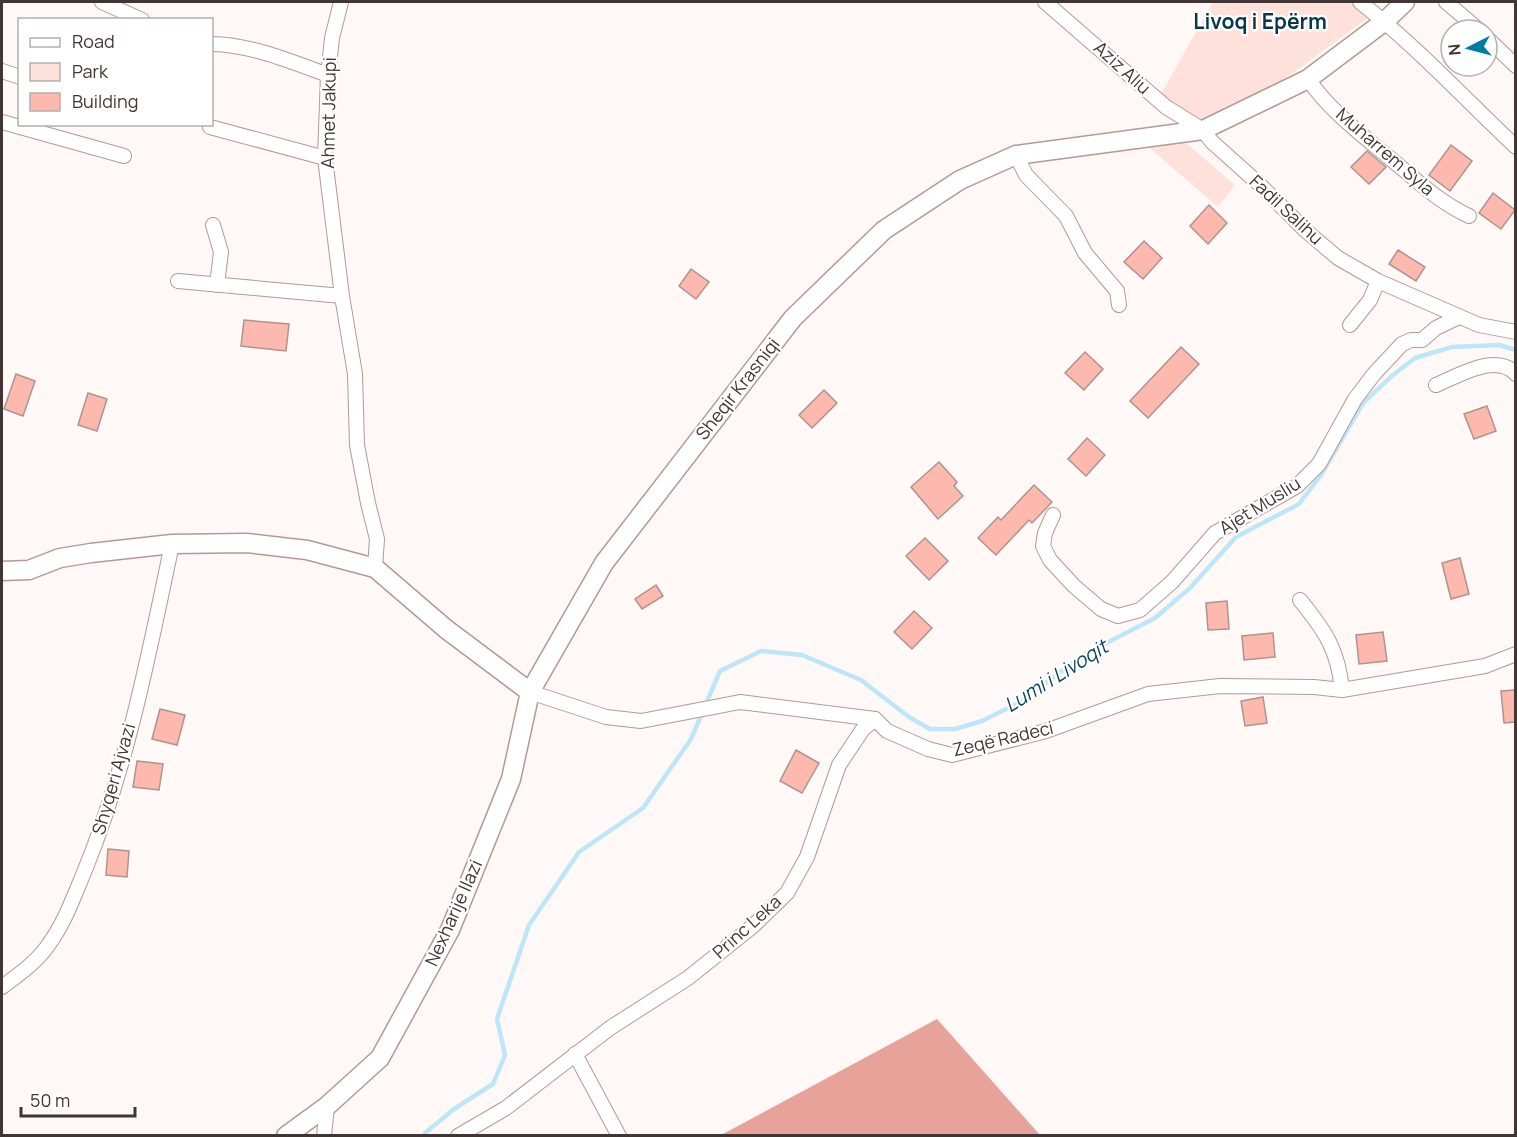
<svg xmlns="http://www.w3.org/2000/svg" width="1517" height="1137" font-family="Manrope,sans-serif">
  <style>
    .green { fill: #ffe1dc }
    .forest { fill: #e7a399 }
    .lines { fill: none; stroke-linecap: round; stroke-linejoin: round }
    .stream { stroke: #bee6f9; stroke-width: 4.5 }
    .building { fill: #feb9ae; stroke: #ae938f; stroke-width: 1.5 }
    .minor-casing { stroke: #b49995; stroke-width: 16 }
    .tertiary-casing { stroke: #b49995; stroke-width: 21 }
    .minor { stroke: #fff; stroke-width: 14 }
    .tertiary { stroke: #fff; stroke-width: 18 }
    .labels { text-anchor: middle; stroke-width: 4.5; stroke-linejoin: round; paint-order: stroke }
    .street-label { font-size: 18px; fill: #413634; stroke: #fff }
    .water-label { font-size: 20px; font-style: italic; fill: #074459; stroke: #fff }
    .quarter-label { font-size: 21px; font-weight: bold; fill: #04384a; stroke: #fff }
  </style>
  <rect width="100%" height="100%" fill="#fef8f7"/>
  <g class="green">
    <path d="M1213 2H1352L1372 15 1268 91 1198 120 1161 94Z"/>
    <path d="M1180 138 1235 185 1218 207 1144 143Z"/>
  </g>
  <path class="forest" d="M937 1019 1040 1135H721Z"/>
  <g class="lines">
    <path class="stream" d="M424 1136 425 1133 454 1109 493 1084 505 1055 497 1019 529 925 579 852 643 808 691 739 720 671 761 651 802 655 861 680 909 717 930 729H955L982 721 1020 702 1085 654 1155 618 1190 588 1236 537 1299 504 1321 475 1363 403 1393 375 1415 358 1452 347 1499 345 1516 350"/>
  </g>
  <g class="building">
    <path d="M1451 145 1472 161 1450 191 1429 175Z"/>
    <path d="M1367 151 1386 167 1369 184 1351 167Z"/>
    <path d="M1493 193 1515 210 1501 229 1479 213Z"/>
    <path d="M1209 205 1227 223 1208 244 1190 226Z"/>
    <path d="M1144 241 1162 258 1143 279 1124 262Z"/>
    <path d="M1398 250 1425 267 1416 281 1389 264Z"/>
    <path d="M691 269 709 282 696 299 679 286Z"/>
    <path d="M244 320 289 324 286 351 241 346Z"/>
    <path d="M1181 347 1199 364 1148 418 1130 401Z"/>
    <path d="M1085 352 1103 369 1084 390 1065 373Z"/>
    <path d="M16 374 35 381 23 416 4 409Z"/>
    <path d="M824 390 837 403 812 428 799 415Z"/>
    <path d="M88 393 107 399 97 431 78 425Z"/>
    <path d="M1487 406 1496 431 1474 439 1464 414Z"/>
    <path d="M1087 438 1105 455 1086 476 1068 459Z"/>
    <path d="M939 462 957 482 954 486 963 496 938 519 911 487Z"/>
    <path d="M1034 485 1052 502 1032 523 1029 520 996 555 978 538 998 517 1001 520Z"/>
    <path d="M925 538 948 561 929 580 906 556Z"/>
    <path d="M1460 558 1469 594 1451 599 1442 563Z"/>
    <path d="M656 585 663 596 642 609 635 599Z"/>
    <path d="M1227 601 1229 629 1208 630 1206 603Z"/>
    <path d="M914 611 932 628 912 649 894 632Z"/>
    <path d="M1383 632 1387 661 1359 664 1356 635Z"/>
    <path d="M1273 633 1275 657 1244 660 1242 636Z"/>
    <path d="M1515 690V722L1504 723 1501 691Z"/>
    <path d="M1263 697 1267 723 1245 726 1241 701Z"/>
    <path d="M160 709 185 715 177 745 152 739Z"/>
    <path d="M796 750 819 763 802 793 780 781Z"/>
    <path d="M137 761 163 764 159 790 133 787Z"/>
    <path d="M108 849 129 851 127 877 106 875Z"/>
  </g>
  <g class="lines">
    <g class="minor-casing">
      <g id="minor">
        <path d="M102 2 142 20"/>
        <path d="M341 2 332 38 328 75 325 158 342 296 355 374 357 445 368 503 377 539 375 568"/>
        <path d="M1045 2 1166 107 1203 130 1212 142 1258 183 1305 230 1338 258 1378 281 1479 325 1516 332"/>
        <path d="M1360 2C1416 46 1464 98 1516 147"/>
        <path d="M1446 2 1479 30"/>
        <path d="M1487 38 1516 66"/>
        <path d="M212 44C252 45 290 61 328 75"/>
        <path d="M2 71 20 77"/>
        <path d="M1308 79C1329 110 1362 135 1391 159 1416 180 1439 202 1469 216"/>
        <path d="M2 122 124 156"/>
        <path d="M210 127 325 158"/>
        <path d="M1016 155 1026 175 1066 216 1085 253 1117 291 1119 305"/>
        <path d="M213 225 221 252 217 285"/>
        <path d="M178 281 342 296"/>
        <path d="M1350 325 1370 300 1378 281"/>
        <path d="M1436 385C1458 376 1496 352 1516 374"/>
        <path d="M1053 515 1045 533 1043 546 1050 560 1074 586 1101 609 1118 616 1140 610 1172 582 1215 533 1297 486 1319 464 1355 399 1374 374 1402 344 1411 340H1422L1436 328 1459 317"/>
        <path d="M1300 600C1325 631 1338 649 1342 690"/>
        <path d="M530 692 606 717 641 721 740 702 875 719 887 731 928 749 952 755 1046 731 1148 694 1220 686 1314 687 1342 690 1485 666 1516 654"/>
        <path d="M2 987C18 975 38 961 49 944 65 922 74 896 85 870 127 767 149 654 172 544"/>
        <path d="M575 1054 619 1136"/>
        <path d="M324 1136 327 1106"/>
        <path d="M458 1136 506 1108 610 1028 688 978 753 926 787 893 807 857 839 765 863 729 875 719"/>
      </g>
    </g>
    <g class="tertiary-casing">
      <g id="tertiary">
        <path d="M2 571 29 570 60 558 91 553 172 544 247 543 307 550 375 568 446 629 530 692"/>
        <path d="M286 1136 327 1106 380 1058 450 930 511 779 530 692 604 563 793 318 884 230 960 180 1016 155 1203 130 1308 79 1385 21 1405 2"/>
      </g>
    </g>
    <use href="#minor" class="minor"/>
    <use href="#tertiary" class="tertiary"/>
  </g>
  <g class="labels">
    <g class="street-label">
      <text transform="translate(1122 68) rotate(42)" y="6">Aziz Aliu</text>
      <text transform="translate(329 113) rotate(-89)" y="6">Ahmet Jakupi</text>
      <text transform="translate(1385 152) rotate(41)" y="6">Muharrem Syla</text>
      <text transform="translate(1286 210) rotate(43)" y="6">Fadil Salihu</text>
      <text transform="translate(738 389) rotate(-52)" y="6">Sheqir Krasniqi</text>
      <text transform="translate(1260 506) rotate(-32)" y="6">Ajet Musliu</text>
      <text transform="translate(1003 739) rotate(-13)" y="6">Zeqë Radeci</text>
      <text transform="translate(114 779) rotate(-74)" y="6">Shyqeri Ajvazi</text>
      <text transform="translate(454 913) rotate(-66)" y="6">Nexharije Ilazi</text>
      <text transform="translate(747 927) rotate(-42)" y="6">Princ Leka</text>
    </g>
    <g class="water-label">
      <text transform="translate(1056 676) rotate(-32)" y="7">Lumi i Livoqit</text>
    </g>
    <g class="quarter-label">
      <text x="1260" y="29">Livoq i Epërm</text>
    </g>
  </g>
  <rect width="1517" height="1137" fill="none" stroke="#413634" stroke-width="6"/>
  <rect x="18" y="18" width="195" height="108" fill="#ffffff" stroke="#b3afae" stroke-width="1.5"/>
  <rect x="30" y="38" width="30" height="9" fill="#ffffff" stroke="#b3afae" stroke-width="1.5"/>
  <text x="72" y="48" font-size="18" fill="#413634">Road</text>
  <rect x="30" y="63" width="30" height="18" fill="#ffe1dc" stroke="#b3afae" stroke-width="1.5"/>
  <text x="72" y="78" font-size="18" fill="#413634">Park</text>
  <rect x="30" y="93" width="30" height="18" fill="#feb9ae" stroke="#b3afae" stroke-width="1.5"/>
  <text x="72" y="108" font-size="18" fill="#413634">Building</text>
  <g transform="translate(1469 48) rotate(264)"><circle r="28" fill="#ffffff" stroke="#b3afae" stroke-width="1.5"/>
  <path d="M0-4.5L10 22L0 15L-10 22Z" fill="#007da3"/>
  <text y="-9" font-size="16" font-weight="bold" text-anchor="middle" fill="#413634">N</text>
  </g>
  <path d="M21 1107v9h114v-9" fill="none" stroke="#413634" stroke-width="3"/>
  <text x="30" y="1107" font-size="18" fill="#413634" stroke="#ffffff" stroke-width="4.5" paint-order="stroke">50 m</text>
</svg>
